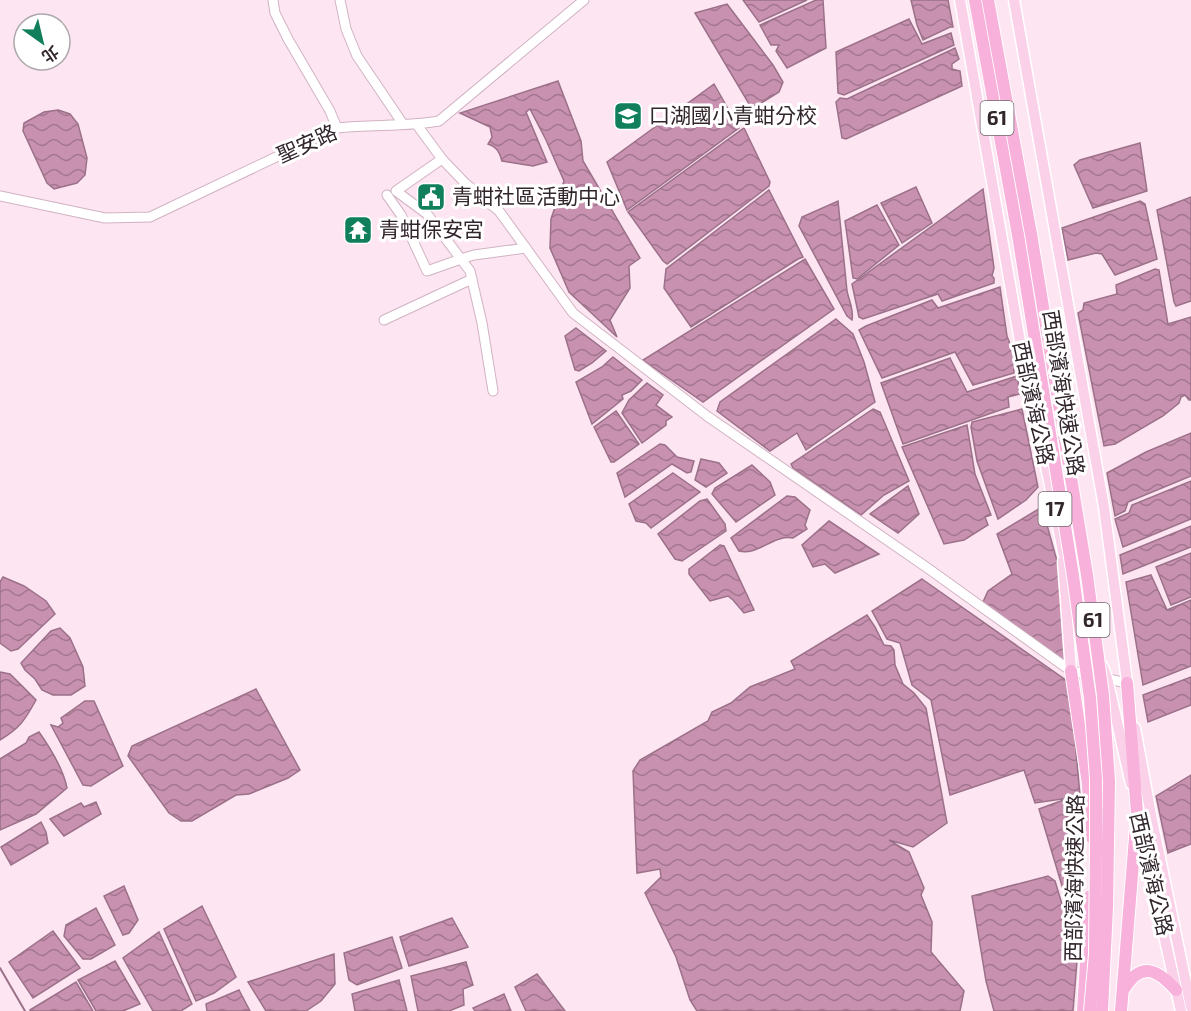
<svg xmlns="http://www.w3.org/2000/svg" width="1191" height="1011" font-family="'Exo 2','Noto Sans TC',sans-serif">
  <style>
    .water { fill: url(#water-waves); stroke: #9b7189; stroke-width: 1.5 }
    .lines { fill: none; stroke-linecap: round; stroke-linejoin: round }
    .stream { stroke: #9b7189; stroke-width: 2 }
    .minor-casing { stroke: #d1b3c3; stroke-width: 11 }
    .major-casing { stroke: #fff; stroke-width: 13 }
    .highway-casing { stroke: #fff; stroke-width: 14 }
    .minor { stroke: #fff; stroke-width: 9 }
    .major { stroke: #fbd0e9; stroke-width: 10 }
    .highway { stroke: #f8b1da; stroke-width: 12 }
    .highway-bridge-casing { stroke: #fff; stroke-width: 14; stroke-linecap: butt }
    .highway-bridge { stroke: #f8b1da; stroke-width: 12 }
    .labels { text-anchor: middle; stroke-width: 6; stroke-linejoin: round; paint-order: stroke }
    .shield { fill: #fff; stroke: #70676c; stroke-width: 1.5 }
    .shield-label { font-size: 20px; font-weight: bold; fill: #32262d }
    .poi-label { font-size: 21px; fill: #32262d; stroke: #fff; text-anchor: start }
    .street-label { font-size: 21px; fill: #32262d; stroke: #fff }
  </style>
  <defs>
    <pattern id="water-waves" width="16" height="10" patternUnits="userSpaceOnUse" patternTransform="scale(1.5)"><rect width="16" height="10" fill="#c891b0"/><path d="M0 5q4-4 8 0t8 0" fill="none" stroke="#a37690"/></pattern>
  </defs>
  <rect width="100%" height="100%" fill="#fee5f2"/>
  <g class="water">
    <path d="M743 0H807L759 22Z"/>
    <path d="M816 0H823L826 48 787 68 776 51 779 45H771L760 25Z"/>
    <path d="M911 0H948L953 27H950L923 40 917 25Z"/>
    <path d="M727 4 773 65 783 82 779 92 752 109 695 13Z"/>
    <path d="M909 19 922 44 951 33 954 45 844 95 838 93 836 52Z"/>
    <path d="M955 48 959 59 952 64V69L960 71 962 86 846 139 842 138 836 102 840 98 847 99Z"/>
    <path d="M558 81 581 141 583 161 640 258 629 266 630 288 610 320 617 337 569 292 550 248 551 219 564 181 546 140 530 109 526 112 547 162 533 166 502 161C500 153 497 147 488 144L492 137 490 127 460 113Z"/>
    <path d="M714 84 739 128 627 210 607 162Z"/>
    <path d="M58 110 70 114 78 124 87 158 85 175 77 183 54 189 47 183 23 131 24 123 44 112Z"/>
    <path d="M744 128 770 182 769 186 667 264 663 261 628 212Z"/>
    <path d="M1140 143 1147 191 1093 208 1074 165 1080 160Z"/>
    <path d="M916 187 932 223 902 243 881 203Z"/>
    <path d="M983 189 994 268 992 276 994 278V283L942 301 938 294 863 319 859 317 852 284Z"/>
    <path d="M769 190 803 257 798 259 691 327 664 288 666 269Z"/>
    <path d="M1191 197V301L1176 306 1174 302 1157 210Z"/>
    <path d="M838 201 847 291C849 301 854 309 852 320L847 316 799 226 802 217Z"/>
    <path d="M1140 201 1145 204 1157 259 1115 275 1102 254 1096 253 1068 260 1062 228Z"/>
    <path d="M877 205 899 245 857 279 853 278 845 221Z"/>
    <path d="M805 259 834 309 703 402 643 360Z"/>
    <path d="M1155 269 1159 270 1168 324 1191 317V400H1189L1185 395 1181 397 1179 403 1163 416 1115 444 1104 446 1078 313 1083 310 1084 303 1117 294 1116 285Z"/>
    <path d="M1000 287 1007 336 1013 352 1014 373 973 385 955 352 882 378 859 330 866 326 932 300 938 308Z"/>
    <path d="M836 319 853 334 864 362 875 402 806 450 797 433 770 451 717 411 720 402Z"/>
    <path d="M576 328 606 351 592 363 579 371 575 370 565 336Z"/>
    <path d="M613 357 642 380 631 391 622 395 623 399 592 424 576 382 602 367Z"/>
    <path d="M950 358 967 392 1017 376 1020 394 1008 397 1009 407 903 444 881 383Z"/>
    <path d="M647 383 663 395 656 405 672 417 666 421V425L642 443 622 413 629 400Z"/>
    <path d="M873 409 880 412 909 481 884 495 861 515 793 468 791 464Z"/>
    <path d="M1022 409 1038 487 1026 500 998 519 977 461 971 427 972 422Z"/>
    <path d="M616 411 639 444 614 462H611L594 427Z"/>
    <path d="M967 425 975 474 991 515 985 517 988 525 964 540 944 544 902 447Z"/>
    <path d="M1191 433V476L1128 502 1125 511 1115 516 1107 473 1146 452Z"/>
    <path d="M660 444 665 445 677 457 694 461 691 472 687 473 672 464 625 497 617 473Z"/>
    <path d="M701 459 719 463 727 473 706 487 695 480Z"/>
    <path d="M752 465 770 482 775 495 736 522 712 494 715 488Z"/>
    <path d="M673 473 700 492 651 528 646 523 636 521 629 504Z"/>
    <path d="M1191 481V519L1123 547 1115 519 1129 513 1132 505Z"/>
    <path d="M908 486 919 514 898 533 870 514Z"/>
    <path d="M787 496 795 497 810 510 805 525 807 529 793 538C774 534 758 556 739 551L731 538Z"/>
    <path d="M707 499 725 524 726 531 682 561 675 559 658 534 700 501Z"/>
    <path d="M1042 507 1057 561 1065 612 1069 664 983 602 988 591 1012 574 997 534Z"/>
    <path d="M829 521 879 554 835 573 825 564 813 567 802 545Z"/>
    <path d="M1191 526V547L1123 574 1120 555Z"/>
    <path d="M720 545 724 546 754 610 744 613 733 600 728 596 710 601 689 574V569Z"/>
    <path d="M1191 553V597L1171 605 1156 567Z"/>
    <path d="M1151 575 1167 610 1191 600V666L1143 685 1126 582Z"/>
    <path d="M3 577 24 586 46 601 55 614 18 649 11 651 0 643V582Z"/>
    <path d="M922 579 1070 683 1080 796 1075 797 1081 802 1080 890 1065 896 1039 809 1069 798 1035 803 1024 770 950 795 931 700 912 685 900 643 887 639 872 611Z"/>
    <path d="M867 615 875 627 884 645 891 646 894 650 895 665 903 684 914 693 926 708 947 823 913 847 889 840 909 852 924 888 921 895 932 922 931 952 964 991 960 1011H697L690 1000 676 957 645 893 661 877 660 869 637 873 633 771 640 760 708 721 712 712 731 703 750 687 795 669 791 661Z"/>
    <path d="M60 628 70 638 83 667 85 686 71 695H53L42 690 35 679 25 670 21 663 51 631Z"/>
    <path d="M0 672 10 674 36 700C25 720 20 728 0 740Z"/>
    <path d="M1191 677V705L1148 722 1143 695Z"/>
    <path d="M256 689 300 770 288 778 249 794 236 795 192 821H181L169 813 128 756 132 746Z"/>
    <path d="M85 701H94L123 766 91 786 83 785 51 725 58 727 63 723 61 718Z"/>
    <path d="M39 732C51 749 63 768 67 788L36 814 0 830V759L26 743 29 737Z"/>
    <path d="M1191 775V844L1168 853 1156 796Z"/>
    <path d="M96 802 101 814 64 836 50 819 81 803 84 807Z"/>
    <path d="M41 822 46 832 48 843 11 865 1 847Z"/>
    <path d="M1048 876 1055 881 1073 941 1078 948 1073 1011H994L986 981 972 896Z"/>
    <path d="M124 886 138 920 129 933 123 935 104 896Z"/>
    <path d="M202 906 236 977 214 993 196 1001 164 929Z"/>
    <path d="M96 908 115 945 91 959H83L64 936 66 925Z"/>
    <path d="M452 918 468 947 409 966 400 937Z"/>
    <path d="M53 931 80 968 33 998 9 962Z"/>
    <path d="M159 932 192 1004 181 1011H153L123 958Z"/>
    <path d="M392 937 402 968 357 985 349 980 344 953Z"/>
    <path d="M334 954 335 984 321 1001 306 1011H266L248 982Z"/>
    <path d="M115 961 140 1004 123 1011H96L78 980Z"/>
    <path d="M466 962 473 985 463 989 464 1005 449 1011H418L411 976Z"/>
    <path d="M537 974 565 1011H526L515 987Z"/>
    <path d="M399 980 407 1011H355L352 994Z"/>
    <path d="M76 982 93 1011H31L30 1010Z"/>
    <path d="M239 990 250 1011H207L206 1004Z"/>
    <path d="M504 994 511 1011H475L473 1008Z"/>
  </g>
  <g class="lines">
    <path class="stream" d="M0 968 25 1011"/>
    <g class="minor-casing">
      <g id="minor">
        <path d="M273 0 275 13 288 39 330 111 337 128"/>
        <path d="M340 0 346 29 357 56 403 124"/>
        <path d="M417 125 442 159 465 183 499 211 573 313 707 416 929 569 1071 671 1127 683"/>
        <path d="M442 159 396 191 427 214 470 271 482 323 493 391"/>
        <path d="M387 195 401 215 427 271 461 259 474 255 526 248"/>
        <path d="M0 196 105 218 150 217 337 128C371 124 406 127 439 121L584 0"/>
        <path d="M384 320 472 279"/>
      </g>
    </g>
    <g class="major-casing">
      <g id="major">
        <path d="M960 0 1024 364 1052 495 1063 552 1068 568"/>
        <path d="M1014 0 1104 507 1128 689"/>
        <path d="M1063 561 1071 671"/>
        <path d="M1102 665 1107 678 1131 784"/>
        <path d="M1135 728 1151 815 1191 1007"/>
        <path d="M1138 820 1181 1011"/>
      </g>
    </g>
    <g class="highway-casing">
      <g id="highway">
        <path d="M975 0 1018 235"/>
        <path d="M988 0 1031 234"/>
        <path d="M1071 671 1088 784 1091 837"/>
        <path d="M1124 989C1141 961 1157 969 1176 990"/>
        <path d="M1083 1011 1090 896"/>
        <path d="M1121 1011 1137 813 1127 683"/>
      </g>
    </g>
    <use href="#minor" class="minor"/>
    <use href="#major" class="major"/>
    <use href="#highway" class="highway"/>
    <g class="highway-bridge-casing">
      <g id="highway-bridge">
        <path d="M1031 234 1087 575 1103 695 1109 781 1107 907 1102 1011"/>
        <path d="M1018 235 1073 576 1090 698 1096 779V847L1095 954 1090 1011"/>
      </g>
    </g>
    <use href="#highway-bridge" class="highway-bridge"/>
  </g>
  <defs>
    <g id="school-square" transform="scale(1.5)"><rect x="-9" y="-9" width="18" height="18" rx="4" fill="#117f5b" stroke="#fff"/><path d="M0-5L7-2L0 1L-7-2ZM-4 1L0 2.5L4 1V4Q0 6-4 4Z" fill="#fff"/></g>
    <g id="civic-square" transform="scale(1.5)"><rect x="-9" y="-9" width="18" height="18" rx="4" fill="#117f5b" stroke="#fff"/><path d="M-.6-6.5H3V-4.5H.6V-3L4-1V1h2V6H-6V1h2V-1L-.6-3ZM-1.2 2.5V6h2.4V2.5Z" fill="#fff"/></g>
    <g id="temple-square" transform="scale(1.5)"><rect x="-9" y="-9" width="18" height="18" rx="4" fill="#117f5b" stroke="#fff"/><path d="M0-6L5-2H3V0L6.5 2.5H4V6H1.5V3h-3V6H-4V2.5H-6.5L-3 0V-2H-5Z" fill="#fff"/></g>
  </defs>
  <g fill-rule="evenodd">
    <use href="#school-square" x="628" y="116"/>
    <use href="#civic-square" x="431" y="197"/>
    <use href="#temple-square" x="358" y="230"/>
  </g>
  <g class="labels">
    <g class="shield">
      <rect x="980.5" y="101" width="33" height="34" rx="4.5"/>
      <rect x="1038.5" y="492" width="33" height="34" rx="4.5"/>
      <rect x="1076.5" y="603" width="33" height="34" rx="4.5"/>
    </g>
    <g class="shield-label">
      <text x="997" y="125">61</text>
      <text x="1055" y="516">17</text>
      <text x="1093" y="627">61</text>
    </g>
    <g class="poi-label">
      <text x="649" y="123">口湖國小青蚶分校</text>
      <text x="452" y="204">青蚶社區活動中心</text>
      <text x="379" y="237">青蚶保安宮</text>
    </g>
    <g class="street-label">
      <text transform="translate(307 144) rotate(-24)" y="7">聖安路</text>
      <text transform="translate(1063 393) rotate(81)" y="7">西部濱海快速公路</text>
      <text transform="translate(1033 403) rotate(78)" y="7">西部濱海公路</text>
      <text transform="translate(1151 874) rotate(77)" y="7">西部濱海公路</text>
      <text transform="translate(1075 878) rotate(-89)" y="7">西部濱海快速公路</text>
    </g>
  </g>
  <g transform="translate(42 42) rotate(146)"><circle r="28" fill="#ffffff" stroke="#ada8ab" stroke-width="1.5"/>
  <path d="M0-4.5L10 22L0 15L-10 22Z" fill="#117f5b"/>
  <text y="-9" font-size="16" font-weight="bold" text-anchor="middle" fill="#32262d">北</text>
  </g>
</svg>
